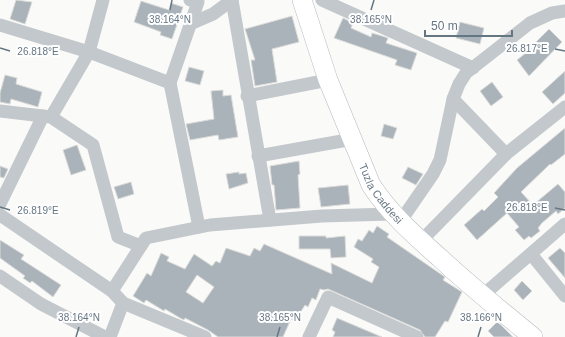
<svg xmlns="http://www.w3.org/2000/svg" width="565" height="337" font-family="Arial,sans-serif">
  <style>
    .building { fill: #aab3b9; stroke: #dcdcda; fill-rule: evenodd }
    .lines { fill: none; stroke-linecap: round; stroke-linejoin: round }
    .secondary-casing { stroke: #b3babf; stroke-width: 20 }
    .street { stroke: #c3c8cc; stroke-width: 13 }
    .secondary { stroke: #fff; stroke-width: 19 }
    .ticks { fill: none; stroke: #657683; stroke-width: 1.5 }
    .labels { text-anchor: middle; stroke-width: 4; stroke-linejoin: round; paint-order: stroke }
    .street-label { font-size: 11px; fill: #657683; stroke: #fff }
    .ticks-label { font-size: 10px; text-anchor: middle; fill: #657683; stroke: #fff; stroke-width: 4; stroke-linejoin: round; paint-order: stroke }
  </style>
  <rect width="100%" height="100%" fill="#fafaf8"/>
  <g class="building">
    <path d="M16 0 32 2 25 24 10 19Z"/>
    <path d="M141 1 169 10 171 3 183 7 172 39 160 35 161 32 134 22Z"/>
    <path d="M292 16 299 42 272 49 277 82 255 86 251 60H255L245 29Z"/>
    <path d="M343 18 353 23 351 28 371 37 372 33 382 36 388 38 386 43 417 53 411 70 395 65 397 60 334 38Z"/>
    <path d="M460 22 484 28 480 44 456 38Z"/>
    <path d="M549 29 562 42 529 76 517 60 537 44 536 42Z"/>
    <path d="M189 67 204 71 200 85 185 81Z"/>
    <path d="M565 71V93L553 104 542 92Z"/>
    <path d="M5 75 17 78 16 84 42 92 38 107 11 99 10 104 0 102V93Z"/>
    <path d="M492 82 503 97 491 106 480 91Z"/>
    <path d="M223 90V96L231 95 238 137 219 140 218 135 190 140 186 124 214 119 211 91Z"/>
    <path d="M384 124 397 128 393 139 381 136Z"/>
    <path d="M565 128V154L551 165 550 164 521 192 533 205 558 184 565 192V208L558 214 556 211 542 223 538 228 540 231 531 238 529 236 524 240 515 230 519 227 507 213 477 240 464 225 482 209 484 211 498 197 494 193 517 168Z"/>
    <path d="M77 145 86 170 71 175 63 150Z"/>
    <path d="M299 161 300 174 298 175 300 208 276 210 274 185H272L270 166Z"/>
    <path d="M0 166 8 169 4 178 0 177Z"/>
    <path d="M408 167 423 174 416 185 402 178Z"/>
    <path d="M239 172V174L246 173 248 183 229 189 226 174Z"/>
    <path d="M131 182 134 194 118 199 114 187Z"/>
    <path d="M348 185 350 204 321 207 318 188Z"/>
    <path d="M377 226 389 234 387 237 445 277 443 280 462 292 448 322 445 321 435 337H425L420 330 328 289 324 290 320 289 316 300 312 298 308 307 305 305 295 321 291 319 283 337H218L208 330 185 318 184 320 180 318 165 309 164 311 146 300 144 303 133 296 147 273 151 276 161 253 169 257 167 261 185 269 194 254 212 266 216 261 220 263 226 248 250 256 254 248 260 251 264 244 332 274 331 263 372 283 379 267 371 262 373 259 354 247 358 239 362 241 369 230 373 233ZM197 275 214 287 203 303 186 292Z"/>
    <path d="M299 236H326V238L345 236 346 257 331 258 330 249H299Z"/>
    <path d="M0 240 24 255 21 259 61 285 53 297 32 281 30 283 23 278 25 276 0 258Z"/>
    <path d="M560 248 565 253V278L548 258Z"/>
    <path d="M522 281 532 291 523 300 514 290Z"/>
    <path d="M337 318 382 337H333L335 332 332 330Z"/>
    <path d="M497 322 501 325 513 337H494L488 331Z"/>
  </g>
  <g class="lines">
    <g class="secondary-casing">
      <g id="secondary">
        <path id="s1" d="M302 0 328 80 371 185C390 214 414 235 440 258 470 286 501 311 533 337"/>
      </g>
    </g>
    <g class="street">
      <path d="M232 0 270 220"/>
      <path d="M322 0 473 68"/>
      <path d="M190 24 213 14 232 0"/>
      <path d="M0 25 89 52 170 83 199 227"/>
      <path d="M170 83 198 2 190 0"/>
      <path d="M247 96 328 80"/>
      <path d="M453 99 506 154"/>
      <path d="M0 111 51 117 93 145 118 237 141 246"/>
      <path d="M51 117 89 52 103 0"/>
      <path d="M258 156 353 139"/>
      <path d="M0 204 43 116"/>
      <path d="M0 215 112 291 123 303 205 337"/>
      <path d="M400 222 433 174 440 160 453 99 459 84 466 73 530 23 552 13 565 11"/>
      <path d="M421 241 506 154 565 107"/>
      <path d="M531 254 565 296"/>
      <path d="M0 276 41 304 105 337"/>
      <path d="M112 291 146 238 210 225 322 216 392 214"/>
      <path d="M482 296 565 224"/>
      <path d="M110 337 123 303"/>
      <path d="M309 337 328 297 417 337"/>
    </g>
    <use href="#secondary" class="secondary"/>
  </g>
  <path class="ticks" d="M170 10 172 0M371 10 374 0M0 48 10 51M555 49 565 51M0 207 10 210M555 208 565 210M76 337 79 327M277 337 280 327M478 337 481 327"/>
  <g class="labels">
    <g class="street-label">
      <text dy="4" stroke="none"><textPath href="#s1" startOffset="210">Tuzla Caddesi</textPath></text>
    </g>
  </g>
  <g class="ticks-label">
    <text x="170" y="23">38.164°N</text>
    <text x="371" y="23">38.165°N</text>
    <text x="527" y="52">26.817°E</text>
    <text x="38" y="55">26.818°E</text>
    <text x="527" y="211">26.818°E</text>
    <text x="38" y="214">26.819°E</text>
    <text x="79" y="321">38.164°N</text>
    <text x="280" y="321">38.165°N</text>
    <text x="481" y="321">38.166°N</text>
  </g>
  <path d="M425 30v6h87v-6" fill="none" stroke="#657683" stroke-width="2"/>
  <text x="431" y="30" font-size="12" fill="#657683" stroke="#ffffff" stroke-width="3" paint-order="stroke">50 m</text>
</svg>
